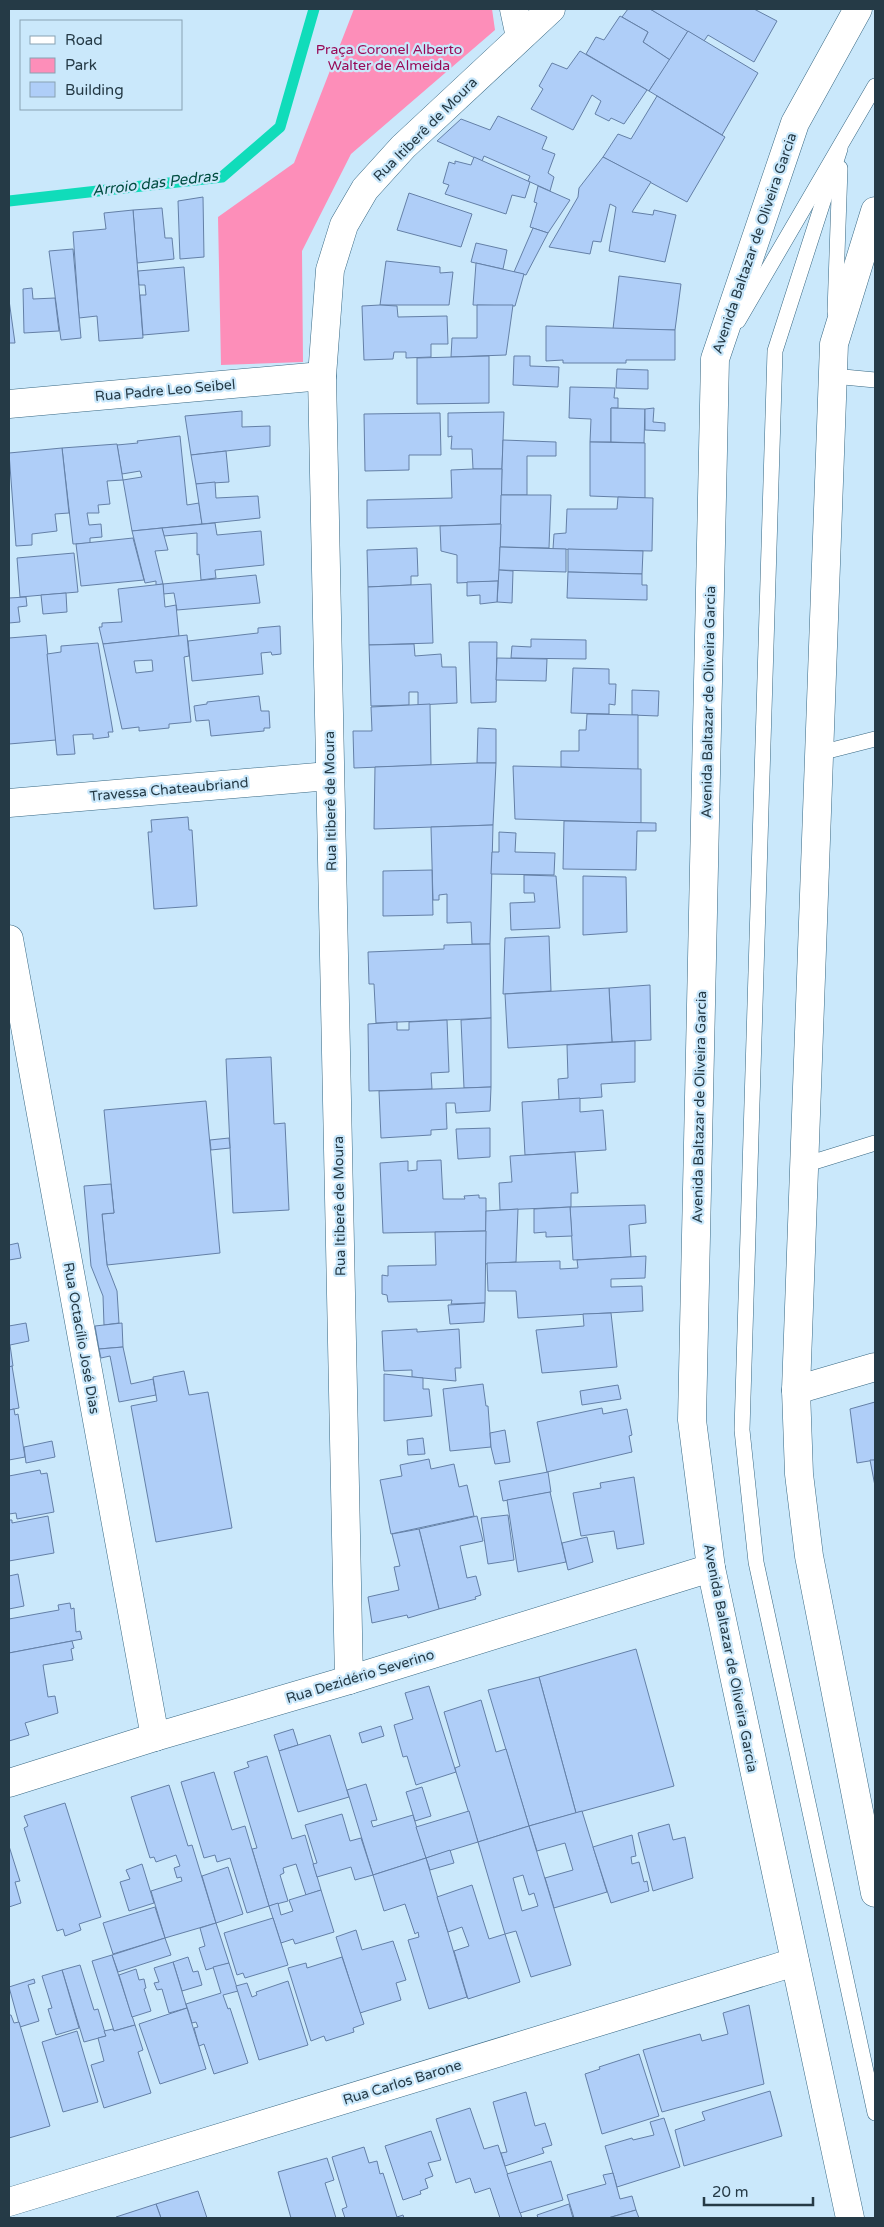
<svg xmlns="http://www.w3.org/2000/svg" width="884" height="2227" font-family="'Varela Round',sans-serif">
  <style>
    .green { fill: #fd8eb9 }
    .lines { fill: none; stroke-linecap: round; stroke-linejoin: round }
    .stream { stroke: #10dcba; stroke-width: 11 }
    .building { fill: #afcef8; stroke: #6480a7; fill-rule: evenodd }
    .lane-casing { stroke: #386883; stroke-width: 16 }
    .street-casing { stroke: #386883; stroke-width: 29 }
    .primary-casing { stroke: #386883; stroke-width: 29 }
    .lane { stroke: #fff; stroke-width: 15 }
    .street { stroke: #fff; stroke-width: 28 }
    .primary { stroke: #fff; stroke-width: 28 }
    .labels { text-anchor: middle; stroke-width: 4.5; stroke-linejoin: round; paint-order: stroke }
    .park-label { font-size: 14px; fill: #980957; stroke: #cae8fb }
    .street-label { font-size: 14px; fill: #253a46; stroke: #cae8fb }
    .water-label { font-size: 15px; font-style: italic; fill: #004d40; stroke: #cae8fb }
  </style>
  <rect width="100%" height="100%" fill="#cae8fb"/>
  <path class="green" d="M354 9H492L495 30 351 154 302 251 303 362 221 365 218 217 294 163Z"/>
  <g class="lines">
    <path class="stream" d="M9 201 222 177 280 127 314 9"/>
  </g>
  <g class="building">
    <path d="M628 9H650L688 31 670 60 643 42 648 32 622 17Z"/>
    <path d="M650 9H754L777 21 754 62 708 35 704 41Z"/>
    <path d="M620 16 648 32 643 42 670 60 649 91 586 54 596 37 604 40Z"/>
    <path d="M688 31 758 73 722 135 649 91Z"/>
    <path d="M580 51 647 90 624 124 611 118 609 121 595 114 601 101 592 95 573 130 531 109 543 89 539 86 552 63 567 69Z"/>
    <path d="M657 96 725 137 687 202 603 157 618 134 631 139Z"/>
    <path d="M498 116 547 137 542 149 555 154 548 173 554 177 550 191 528 181 530 176 484 156 482 161 437 141 461 119 490 130Z"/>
    <path d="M474 157 530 182 525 198 512 195 506 214 445 194 449 185 443 183 449 162 455 164V161L471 165Z"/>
    <path d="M603 157 651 182 632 212 653 215 654 210 676 215 665 262 609 251 616 207 610 204 601 242 593 241 590 254 549 247 578 197 579 188Z"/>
    <path d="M538 186 570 200 548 233 530 227 537 203 534 202Z"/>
    <path d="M409 193 472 214 461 247 397 230Z"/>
    <path d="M203 197 204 257 180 259 178 201Z"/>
    <path d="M162 208 165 238H172L174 259 137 263 133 210Z"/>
    <path d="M133 210 143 338 99 341 97 316 79 318 73 232 106 229 104 213Z"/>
    <path d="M533 228 548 233 526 275 514 272Z"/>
    <path d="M476 243 507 250 503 269 471 262Z"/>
    <path d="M73 249 81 338 61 340 49 251Z"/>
    <path d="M386 261 440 267V273L453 272 449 305H380Z"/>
    <path d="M476 263 524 274 515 306 473 305Z"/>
    <path d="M184 267 189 331 143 335 140 295H146L145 285H139L138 271Z"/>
    <path d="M619 276 681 284 675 330 613 329Z"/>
    <path d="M32 288 33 299 55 298 59 331 24 333 23 289Z"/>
    <path d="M9 300 15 343H9Z"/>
    <path d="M380 305 397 306 398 317 447 316 448 344H431V357L406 358V352H394L393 359 364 360 362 306Z"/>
    <path d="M477 305H513L506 355 451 357 452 338H477Z"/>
    <path d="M546 326 675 330V360H626V363H563V360L546 361Z"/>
    <path d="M489 356V403L417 404V358Z"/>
    <path d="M514 356H530V366L559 367 558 387 513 385Z"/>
    <path d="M617 369 648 370V389L616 388Z"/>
    <path d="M570 387 615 388 614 398H618V408H611V442H590L591 419 569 418Z"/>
    <path d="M611 408 645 409 644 443 611 442Z"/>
    <path d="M654 408 653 422 665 423V431L645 430V409Z"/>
    <path d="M242 411V427L270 426V446L191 455 185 416Z"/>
    <path d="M504 412 502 469H473L472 449H451L452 436 448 437V413Z"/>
    <path d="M440 413 441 455H409V470L365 471 364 414Z"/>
    <path d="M180 436 187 505 199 503 202 524 132 531 123 480 142 477 140 471 122 474 117 445 138 443 137 441Z"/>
    <path d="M503 440 556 442V456H527V495H501Z"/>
    <path d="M590 442 645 443V498L590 496Z"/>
    <path d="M117 444 123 480 107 481 110 504 98 505 99 513H87L89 525 101 524 102 537 90 538V543L73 544 62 448Z"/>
    <path d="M62 448 69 513 55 514 57 531 32 534V545L16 546 9 453Z"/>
    <path d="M226 451 229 482 196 484 191 455Z"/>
    <path d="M473 469H502L501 524 367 528V500L452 498 451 470Z"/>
    <path d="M215 482 216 498 258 496 260 518 202 524 196 484Z"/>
    <path d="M501 495H551L549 548 500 547Z"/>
    <path d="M618 497 653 498 652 551 553 549 554 534 566 533 567 509H617Z"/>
    <path d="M215 523 217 535 261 531 264 565 215 570 216 578 201 580 199 554 197 555V533L164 536 162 528Z"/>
    <path d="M501 524 499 581 457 583V555L441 551 440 526Z"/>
    <path d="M162 528 168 550 155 551 163 584 156 585V581L145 583 132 531Z"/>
    <path d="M133 538 144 580 81 586 76 544Z"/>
    <path d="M500 547 566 549V572L499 570Z"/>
    <path d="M417 548 418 576H411V585L368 587 367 550Z"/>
    <path d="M568 549 643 551 642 574 568 572Z"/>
    <path d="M74 553 78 592 20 597 17 558Z"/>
    <path d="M499 570 513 571 512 603 497 602Z"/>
    <path d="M568 572 642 574V585H647V600L567 598Z"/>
    <path d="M256 575 260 603 177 610 174 593 163 594V584Z"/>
    <path d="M498 581 497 602 480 604V595L467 596V582Z"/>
    <path d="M163 584 165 607 176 605 179 636 103 644 99 627H102V623L122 622 118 589Z"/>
    <path d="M431 584 433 643 369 645 368 587Z"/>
    <path d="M66 593 67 612 43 614 41 595Z"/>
    <path d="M26 597 27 606 18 607 20 622 9 623V598Z"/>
    <path d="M280 626 281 654 272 655 271 652 261 653 263 674 192 681 188 641 258 633V628Z"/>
    <path d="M46 635 56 740 9 744V638Z"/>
    <path d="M187 635 189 656 184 657 191 722 169 724V728L139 731V727L122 729 103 644ZM152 660 153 671 136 673 134 661Z"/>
    <path d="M531 639 586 640V659L511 658 512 646 531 647Z"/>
    <path d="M469 642H497L496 702 471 703Z"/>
    <path d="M98 643 113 732H108L109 737 93 739V734L73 735 75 754 57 755 47 654 61 652V646Z"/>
    <path d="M414 644 415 656 441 654 442 667H456L457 703 418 705V692H409V705L371 706 369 645Z"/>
    <path d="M497 658 547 659 546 681 496 680Z"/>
    <path d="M573 668 609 669V684H616L615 705 609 704V714L571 713Z"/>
    <path d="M632 690 659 691 658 716 632 715Z"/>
    <path d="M259 696 261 711H269L270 728H264V731L211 736 209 720 196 721 194 706 207 704V702Z"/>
    <path d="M430 704 431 765 354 768 353 731H372L371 707Z"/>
    <path d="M587 714 638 715V770L561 767V751H579V730H586Z"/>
    <path d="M478 728 496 729V763H477Z"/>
    <path d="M477 763H496L493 825 374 829 375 767Z"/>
    <path d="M513 766 641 769V823L515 819Z"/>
    <path d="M188 817 189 830H192L197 906 154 909 148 832H152L151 820Z"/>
    <path d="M564 821 656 823V831H637L636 870 563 869Z"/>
    <path d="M493 825 490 944H472L471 922 447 923V894L439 895V900H433L431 827Z"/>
    <path d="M499 832 516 833 515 852 555 853 554 875 491 874 492 852H499Z"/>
    <path d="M432 870 433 915 383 916V871Z"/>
    <path d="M524 875 556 876 560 928 511 930 510 903 535 902 534 893H524Z"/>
    <path d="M583 876 626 877 627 932 583 935Z"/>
    <path d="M549 936 551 991 503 994 505 938Z"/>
    <path d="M490 944 491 1018 376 1023 374 984H369L368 952 444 949V945Z"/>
    <path d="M650 985 651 1040 612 1042 609 988Z"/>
    <path d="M609 988 612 1042 508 1048 505 994Z"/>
    <path d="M491 1018V1087L464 1088 461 1020Z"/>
    <path d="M447 1020 449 1072 431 1073 432 1089 369 1091 368 1024 397 1022V1030H409V1022Z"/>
    <path d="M635 1041V1082L601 1084 602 1097 559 1100 558 1079 568 1078 567 1045Z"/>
    <path d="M271 1057 274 1124 285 1123 289 1210 233 1213 226 1059Z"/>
    <path d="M491 1087 490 1111 456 1113 455 1103H446L447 1129 431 1130V1135L381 1138 379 1091Z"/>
    <path d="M580 1098V1112L603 1110 606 1150 525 1155 522 1102Z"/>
    <path d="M206 1101 220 1253 107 1265 102 1214 114 1213 104 1110Z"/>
    <path d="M490 1128V1157L458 1159 456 1129Z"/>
    <path d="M229 1138 230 1148 211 1150 210 1140Z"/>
    <path d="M575 1152 578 1193H571V1207L500 1210 499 1183 512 1182 510 1156Z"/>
    <path d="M441 1160 443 1199H465L464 1196 479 1195V1198H486V1231L383 1233 380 1163 408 1161V1171L417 1170V1161Z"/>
    <path d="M111 1184 114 1213 102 1214 107 1265 117 1291 119 1323 104 1325 103 1296 91 1266 84 1186Z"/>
    <path d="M645 1205 646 1223 629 1225 631 1257 573 1260 570 1207Z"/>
    <path d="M570 1207 572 1236 546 1237V1232L534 1233V1209Z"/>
    <path d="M518 1209 516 1262 485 1264 486 1211Z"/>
    <path d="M486 1231 485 1303 451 1304 452 1300 388 1302 387 1295 382 1294V1275L388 1276V1266L436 1265 435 1232Z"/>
    <path d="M18 1243 21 1258 9 1260V1245Z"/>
    <path d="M646 1256 645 1278 611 1279V1287L642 1286 643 1311 518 1318 516 1291H488L487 1263 560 1261V1269L578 1268 577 1260Z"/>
    <path d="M485 1303 484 1322 450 1324 448 1305Z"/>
    <path d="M611 1313 617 1367 542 1373 536 1330 584 1326 583 1314Z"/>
    <path d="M26 1323 29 1341 10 1345 13 1366 9 1367V1326Z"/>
    <path d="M122 1323 123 1347 99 1349 95 1326Z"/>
    <path d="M417 1329V1332L459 1329 461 1368H455L456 1381 412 1377V1370L384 1371 382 1331Z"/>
    <path d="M123 1347 131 1384 153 1379 156 1395 119 1402 110 1356 101 1358 99 1349Z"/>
    <path d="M12 1366 19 1408 9 1410V1367Z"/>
    <path d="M184 1371 189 1395 208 1392 232 1528 156 1542 131 1406 157 1401 153 1377Z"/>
    <path d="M384 1374 423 1378V1389H429L432 1416 384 1421Z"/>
    <path d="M483 1384 486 1406H488L491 1447 450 1451 443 1389Z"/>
    <path d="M618 1385 621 1399 582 1405 580 1391Z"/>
    <path d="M875 1402V1460L857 1463 850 1409Z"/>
    <path d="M602 1408 603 1414 627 1409 632 1435 629 1436 632 1452 547 1472 537 1422Z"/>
    <path d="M14 1409 15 1415 18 1414 25 1457 9 1460V1410Z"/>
    <path d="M505 1430 510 1462 495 1464 491 1447 490 1433Z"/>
    <path d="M423 1438 425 1454 408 1455 407 1440Z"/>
    <path d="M52 1441 55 1457 26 1463 24 1447Z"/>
    <path d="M429 1459 431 1469 454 1464 459 1487 467 1485 474 1516 391 1534 380 1480 402 1476 400 1465Z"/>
    <path d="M870 1460H875V1486Z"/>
    <path d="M40 1470 41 1474 47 1473 54 1512 17 1519 16 1513 9 1514V1476Z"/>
    <path d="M548 1472 551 1492 503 1501 499 1481Z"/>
    <path d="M634 1477 644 1544 617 1549 614 1531 581 1536 573 1493 601 1488 600 1483Z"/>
    <path d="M550 1492 566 1562 518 1572 507 1500Z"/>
    <path d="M508 1515 514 1560 488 1564 481 1518Z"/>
    <path d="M48 1516 54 1553 9 1561V1520H12V1523Z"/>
    <path d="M477 1516 483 1541 460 1546 467 1578 476 1576 481 1595 475 1597 476 1599 439 1609 419 1529Z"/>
    <path d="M419 1529 439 1609 408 1618 407 1615 372 1623 368 1597 399 1590 394 1567 400 1566 392 1534Z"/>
    <path d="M587 1537 593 1562 568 1570 562 1543Z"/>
    <path d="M18 1574 24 1606 9 1609V1576Z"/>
    <path d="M70 1603 71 1609 74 1608 76 1632 80 1631 82 1639 9 1653V1619L59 1610 58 1605Z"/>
    <path d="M72 1641 74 1648 71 1649 73 1660 43 1665 48 1697 55 1696 58 1713 25 1723 29 1735 9 1741V1653Z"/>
    <path d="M636 1649 674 1786 576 1813 539 1677Z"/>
    <path d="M539 1677 576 1813 529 1826 488 1690Z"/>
    <path d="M429 1686 456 1772 416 1785 407 1756 403 1757 394 1725 413 1719 405 1693Z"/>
    <path d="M481 1700 496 1752 506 1749 529 1826 478 1842 456 1772 455 1768 460 1766 444 1712Z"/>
    <path d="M381 1726 384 1736 362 1743 359 1733Z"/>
    <path d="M293 1729 298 1745 279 1751 274 1735Z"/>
    <path d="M330 1735 349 1797 298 1812 279 1751Z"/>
    <path d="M267 1756 292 1839 305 1835 321 1890 306 1895 296 1864 283 1868 284 1873 280 1875 288 1901 269 1906 252 1849 257 1848 234 1772 249 1767 247 1762Z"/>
    <path d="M214 1772 232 1830 245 1826 269 1906 247 1913 230 1858 217 1862 215 1855 204 1858 181 1782Z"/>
    <path d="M366 1784 377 1820 371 1821 373 1827 413 1815 426 1858 373 1875 347 1790Z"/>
    <path d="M169 1785 188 1846 192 1845 216 1923 165 1938 151 1891 182 1881 181 1877 177 1878 174 1868 180 1866 176 1855 156 1862 154 1857 150 1858 131 1797Z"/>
    <path d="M422 1787 431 1816 415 1821 406 1792Z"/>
    <path d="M65 1803 101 1917 79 1924 81 1930 65 1936 63 1929 57 1931 24 1828 28 1826 24 1816Z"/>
    <path d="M469 1811 478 1842 426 1858 416 1827Z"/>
    <path d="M582 1811 607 1892 554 1908 545 1878 573 1870 565 1843 537 1851 529 1826Z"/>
    <path d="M342 1814 350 1841 361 1838 373 1875 355 1880 351 1867 317 1877 313 1864 317 1863 305 1825Z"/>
    <path d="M669 1824 673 1840 685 1837 693 1878 653 1891 638 1833Z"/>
    <path d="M529 1826 571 1965 531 1977 516 1931 505 1934 478 1842ZM523 1875 529 1895 534 1893 538 1906 522 1911 513 1878Z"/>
    <path d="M632 1835 636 1856 631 1857 632 1864 639 1862 644 1882 647 1881 649 1891 611 1903 593 1847Z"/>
    <path d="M9 1846 20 1881 15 1882 21 1903 9 1907Z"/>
    <path d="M450 1850 454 1863 430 1870 426 1858Z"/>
    <path d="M426 1858 467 1997 429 2009 408 1940 419 1937 418 1932 415 1934 405 1904 384 1911 373 1875Z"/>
    <path d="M142 1864 154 1903 129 1911 120 1882 130 1879 126 1870Z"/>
    <path d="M228 1867 243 1914 216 1923 202 1876Z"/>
    <path d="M472 1885 489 1939 505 1934 520 1982 468 1999 454 1951 469 1946 462 1927 448 1932 437 1897Z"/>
    <path d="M321 1890 334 1932 295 1944 293 1939 281 1943 269 1906 278 1903 281 1915 293 1911 289 1900Z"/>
    <path d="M155 1907 165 1938 113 1954 103 1923Z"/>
    <path d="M273 1918 288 1965 245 1978 243 1973 237 1975 224 1933Z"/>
    <path d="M216 1923 229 1963 206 1970 199 1948 205 1946 200 1928Z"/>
    <path d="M356 1930 362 1950 393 1941 406 1980 396 1983 401 2000 360 2013 336 1937Z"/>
    <path d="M165 1938 171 1955 118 1972 112 1955Z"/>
    <path d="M112 1955 135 2025 114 2031 92 1961Z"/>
    <path d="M188 1957 193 1972 198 1971 202 1985 182 1991 173 1962Z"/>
    <path d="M342 1957 364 2024 353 2028 354 2032 326 2041 324 2036 311 2041 288 1968 306 1963 307 1968Z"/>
    <path d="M173 1962 187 2008 169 2013 162 1989 157 1990 154 1983 159 1982 154 1968Z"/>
    <path d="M229 1963 238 1991 223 1995 228 2009 230 2008 248 2063 214 2074 204 2044 199 2046 194 2028 198 2027 196 2022 192 2023 186 2004 221 1993 213 1967Z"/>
    <path d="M80 1965 94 2010 98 2009 106 2036 84 2042 62 1970Z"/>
    <path d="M136 1969 139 1980 144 1979 146 1988 144 1989 151 2011 132 2017 119 1975Z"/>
    <path d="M62 1970 79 2028 56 2035 48 2009 52 2008 42 1976Z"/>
    <path d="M34 1979 35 1983 28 1985 39 2021 20 2027 9 1987Z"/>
    <path d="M288 1981 308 2045 259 2060 236 1986 247 1983 252 1997 257 1995 256 1992Z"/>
    <path d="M749 2005 764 2084 662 2112 643 2050 700 2034 702 2041 728 2034 723 2013Z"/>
    <path d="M187 2008 206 2069 160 2084 139 2024Z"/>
    <path d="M9 2015H11L14 2023 19 2022 50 2126 9 2138Z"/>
    <path d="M135 2025 143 2050 138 2052 151 2093 104 2108 91 2065 104 2061 98 2038 106 2036 104 2031 113 2029 114 2031Z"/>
    <path d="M77 2031 98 2102 63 2112 42 2042Z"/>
    <path d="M639 2054 659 2116 602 2134 585 2074 600 2069 599 2067Z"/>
    <path d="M770 2091 782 2136 684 2166 675 2130 705 2120 702 2112Z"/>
    <path d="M526 2092 535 2126 545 2123 552 2145 542 2148 544 2153 505 2166 501 2153 507 2152 493 2102Z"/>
    <path d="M470 2108 484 2149 498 2145 522 2218H500L490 2188 475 2193 470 2178 456 2183 436 2119Z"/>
    <path d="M664 2118 680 2167 617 2187 605 2146 632 2138 633 2140 654 2135 650 2122Z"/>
    <path d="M431 2131 441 2160 428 2163 433 2176 425 2179 428 2188 420 2191 421 2194 403 2200 385 2146Z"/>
    <path d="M364 2147 369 2163 377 2161 380 2174 383 2173 397 2217 403 2215 404 2218H345L342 2209 347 2207 332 2157Z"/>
    <path d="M327 2158 334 2180 325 2183 336 2218H291L278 2172Z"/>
    <path d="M551 2161 563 2200 520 2213 507 2174Z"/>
    <path d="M613 2173 620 2199 632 2196 636 2210 608 2218H574L567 2195 606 2184 603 2175Z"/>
    <path d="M198 2191 207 2218H161L156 2204Z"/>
    <path d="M156 2204 161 2218H116V2217Z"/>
    <path d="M569 2204 573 2218H538L537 2215Z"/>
    <path d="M636 2210 639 2218H608Z"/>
  </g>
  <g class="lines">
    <g class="lane-casing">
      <g id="lane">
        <path d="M840 149 775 351 742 1430 756 1562 875 2113"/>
        <path d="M835 312 840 168"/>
        <path d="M738 321 875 86"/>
        <path d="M833 376 875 380"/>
        <path d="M820 753 875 739"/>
        <path d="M804 1165 875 1143"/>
      </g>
    </g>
    <g class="street-casing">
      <g id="street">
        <path d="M514 9 520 37"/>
        <path d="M9 404 322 376"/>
        <path d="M9 803 329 776"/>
        <path d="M9 939 155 1737"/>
        <path d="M796 1390 875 1367"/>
        <path d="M349 1680 322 376 330 270 344 225 365 189 403 147 551 9"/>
        <path d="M9 1783 155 1737 349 1680 711 1568"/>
        <path d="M9 2202 795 1962"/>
      </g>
    </g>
    <g class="primary-casing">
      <g id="primary">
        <path d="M875 211 834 344 796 1390 799 1474 809 1556 875 1893"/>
        <path d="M850 2218 711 1568 692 1420 715 359 795 123 858 9"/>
      </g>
    </g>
    <use href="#lane" class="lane"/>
    <use href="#street" class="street"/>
    <use href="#primary" class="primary"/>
  </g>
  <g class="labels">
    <g class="park-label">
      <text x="389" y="54">Praça Coronel Alberto<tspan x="389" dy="16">Walter de Almeida</tspan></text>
    </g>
    <g class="street-label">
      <text transform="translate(425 129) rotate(-45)" y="5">Rua Itiberê de Moura</text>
      <text transform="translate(754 243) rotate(-71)" y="5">Avenida Baltazar de Oliveira Garcia</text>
      <text transform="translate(165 390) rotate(-5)" y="5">Rua Padre Leo Seibel</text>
      <text transform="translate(708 702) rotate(-89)" y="5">Avenida Baltazar de Oliveira Garcia</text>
      <text transform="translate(169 789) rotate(-5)" y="5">Travessa Chateaubriand</text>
      <text transform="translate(330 801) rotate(-91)" y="5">Rua Itiberê de Moura</text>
      <text transform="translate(699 1107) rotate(-89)" y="5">Avenida Baltazar de Oliveira Garcia</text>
      <text transform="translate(339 1206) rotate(-91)" y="5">Rua Itiberê de Moura</text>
      <text transform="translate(82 1338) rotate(80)" y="5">Rua Octacílio José Dias</text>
      <text transform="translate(731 1658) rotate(79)" y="5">Avenida Baltazar de Oliveira Garcia</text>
      <text transform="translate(360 1676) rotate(-17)" y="5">Rua Dezidério Severino</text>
      <text transform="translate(402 2082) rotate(-17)" y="5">Rua Carlos Barone</text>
    </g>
    <g class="water-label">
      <text transform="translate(155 183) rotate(-7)" y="5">Arroio das Pedras</text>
    </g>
  </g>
  <rect width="884" height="2227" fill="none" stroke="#253a46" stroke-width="20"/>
  <rect x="20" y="20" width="162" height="90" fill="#cae8fb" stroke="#88a2b3"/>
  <rect x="30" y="36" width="25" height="8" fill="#ffffff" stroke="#88a2b3"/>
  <text x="65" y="45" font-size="15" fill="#253a46">Road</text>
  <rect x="30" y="58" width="25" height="15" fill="#fd8eb9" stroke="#88a2b3"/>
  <text x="65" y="70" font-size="15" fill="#253a46">Park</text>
  <rect x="30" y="82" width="25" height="15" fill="#afcef8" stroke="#88a2b3"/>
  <text x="65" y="95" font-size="15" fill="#253a46">Building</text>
  <path d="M704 2197v8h109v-8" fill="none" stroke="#253a46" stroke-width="2.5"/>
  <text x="712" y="2197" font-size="15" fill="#253a46" stroke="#cae8fb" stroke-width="4" paint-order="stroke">20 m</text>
</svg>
